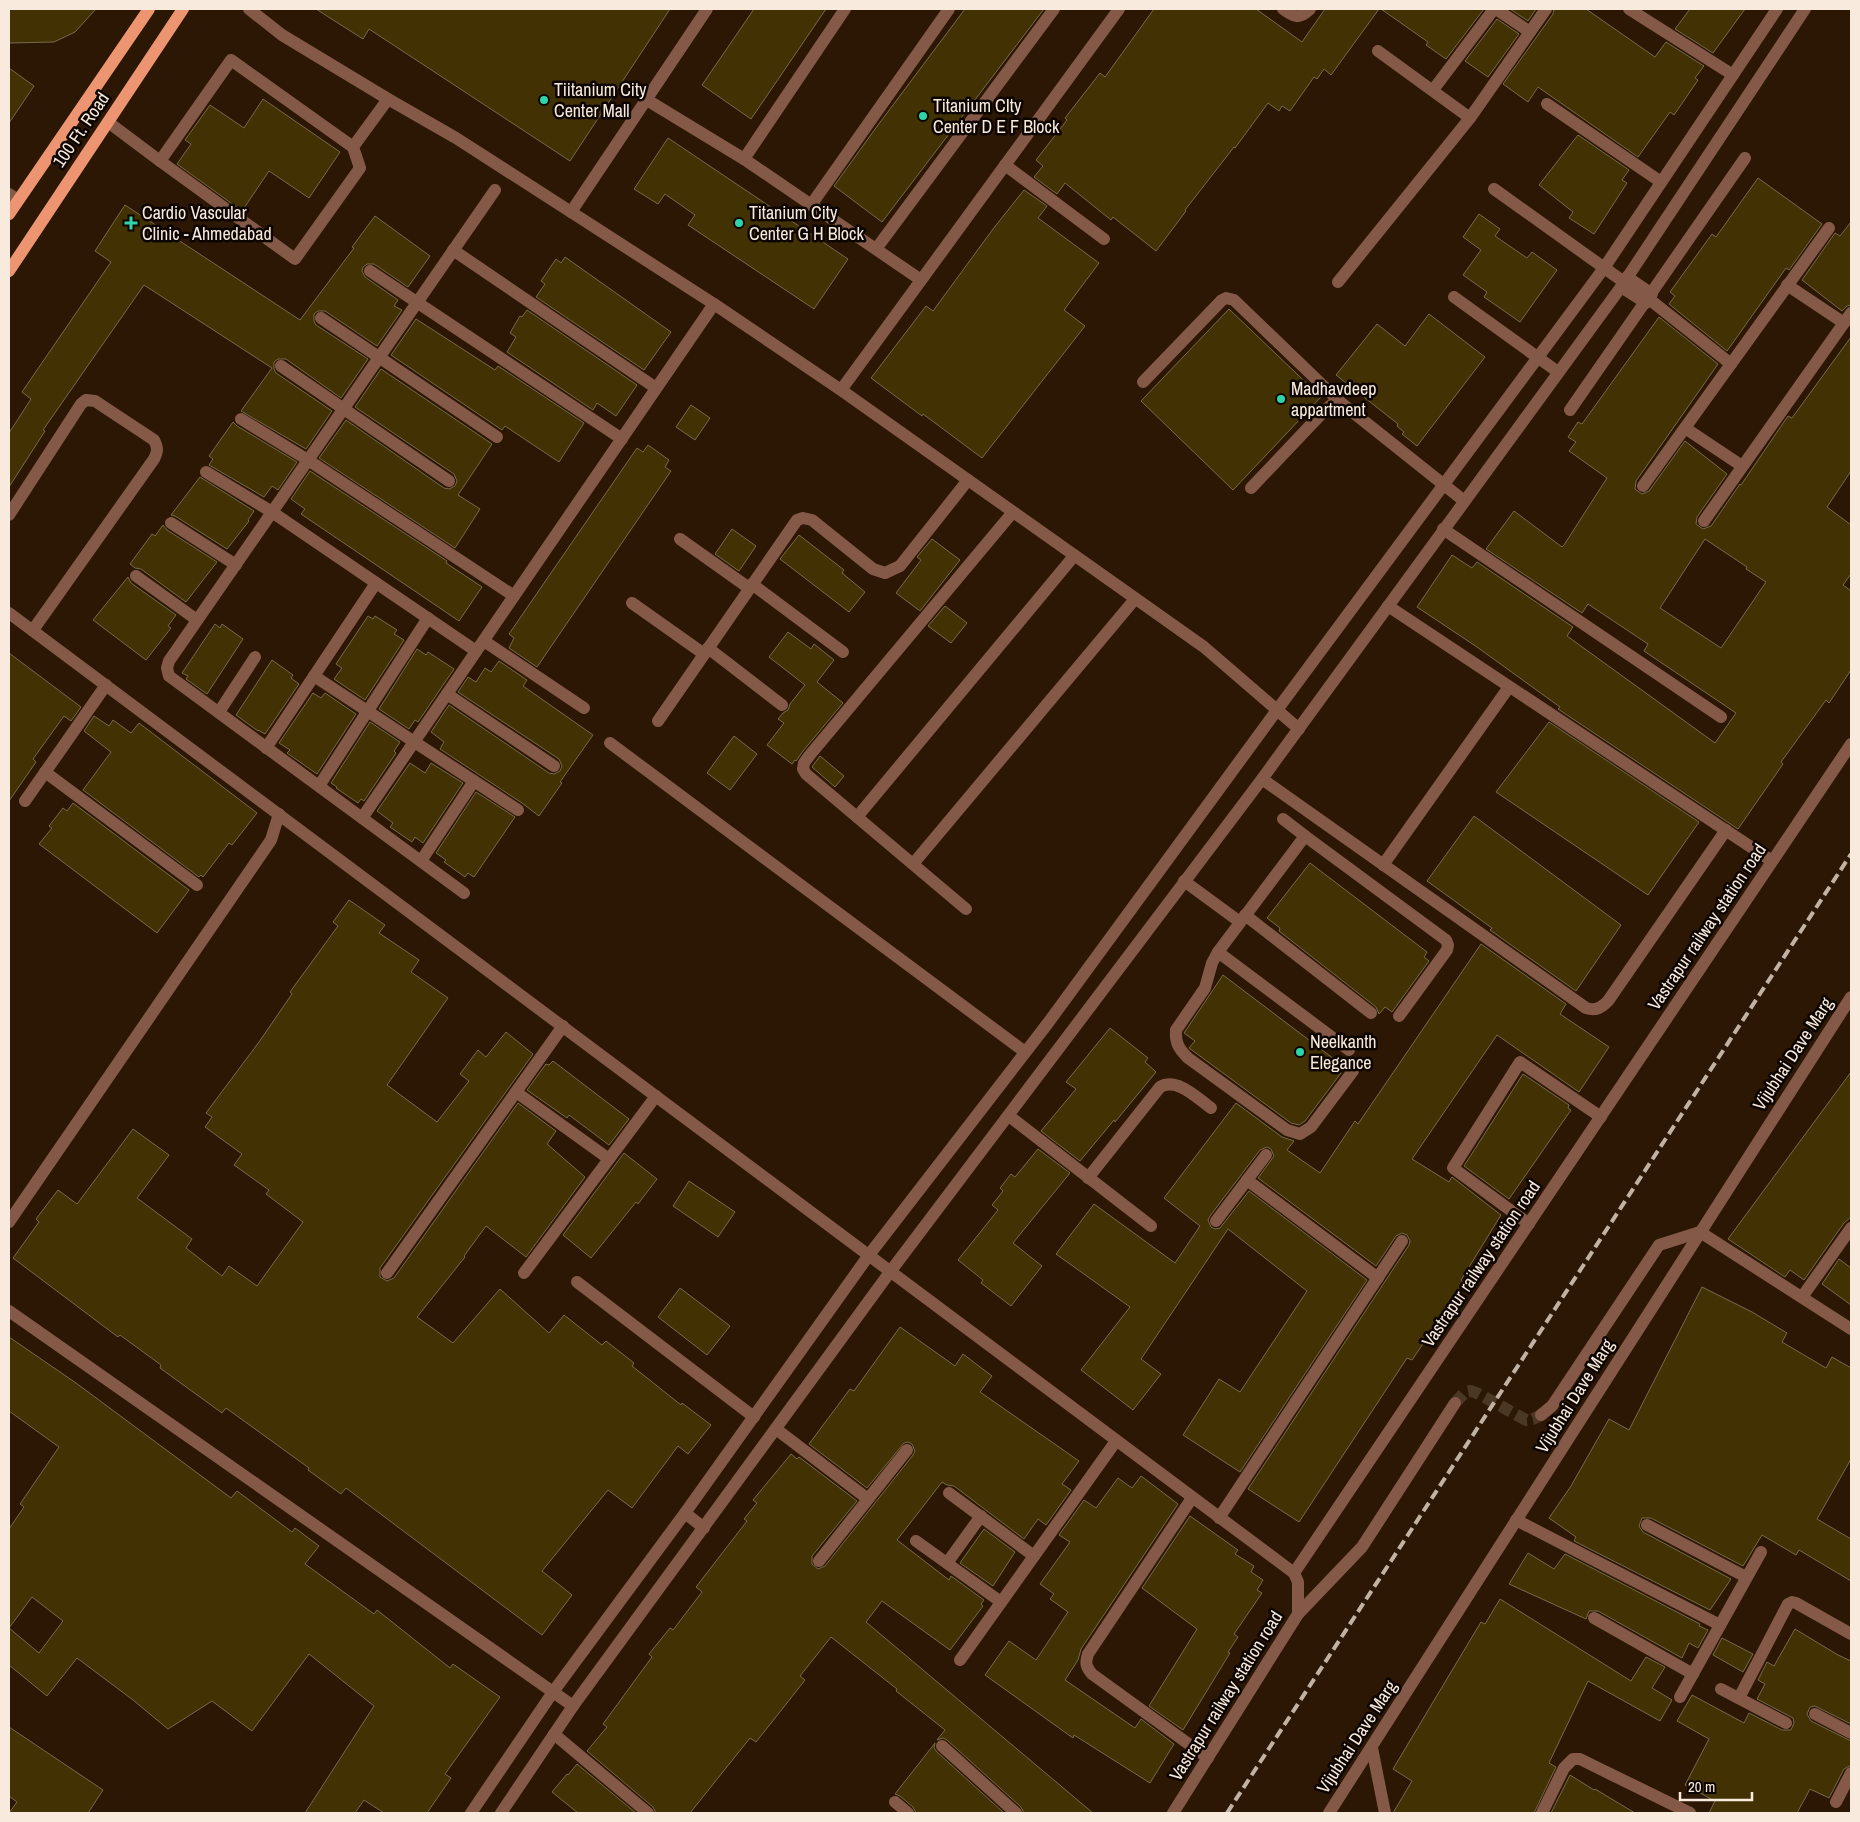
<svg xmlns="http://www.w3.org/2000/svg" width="1860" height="1822" font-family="'Archivo Narrow',sans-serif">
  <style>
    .building { fill: #423103; stroke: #776a4e; fill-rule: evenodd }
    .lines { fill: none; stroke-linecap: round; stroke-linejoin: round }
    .tertiary-tunnel { stroke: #4a3724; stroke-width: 12; stroke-dasharray: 12 6; stroke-linecap: butt }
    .service { stroke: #845948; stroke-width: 12 }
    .minor { stroke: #845948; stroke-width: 12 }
    .tertiary { stroke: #845948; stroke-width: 12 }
    .primary { stroke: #ed9570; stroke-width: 12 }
    .rail { stroke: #c1b2a3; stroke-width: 4; stroke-dasharray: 10 5; stroke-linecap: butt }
    .poi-dot { fill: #2fd4aa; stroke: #0d0501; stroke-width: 2 }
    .labels { text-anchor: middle; stroke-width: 5; stroke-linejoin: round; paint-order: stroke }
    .poi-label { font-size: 18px; fill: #f8eadd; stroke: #0d0501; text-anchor: start }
    .street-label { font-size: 18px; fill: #f8eadd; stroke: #0d0501 }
  </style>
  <rect width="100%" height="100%" fill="#2b1703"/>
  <g class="building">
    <path d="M9 9H96L75 32 54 42 9 43Z"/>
    <path d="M316 9H670L570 161 369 29 363 39Z"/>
    <path d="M754 9H826L751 119 702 85Z"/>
    <path d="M965 9H1044L882 222 834 186 878 125Z"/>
    <path d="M1154 9H1256L1302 42 1325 9H1379L1331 75 1324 69 1317 79 1314 77 1290 111 1282 106 1279 111 1268 103 1235 148 1234 147 1185 210 1186 211 1156 251 1113 217 1111 220 1065 183 1057 194 1034 177 1043 166 1036 160 1067 120 1065 118 1100 73 1105 77Z"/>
    <path d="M1381 9H1484L1446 59 1426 45 1428 42Z"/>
    <path d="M1510 9H1536L1528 21Z"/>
    <path d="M1554 9H1586L1655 57 1666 42 1704 66 1695 78 1698 80 1674 115 1670 112 1638 157 1538 87 1528 102 1503 84 1553 14Z"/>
    <path d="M1690 9H1745L1713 53 1675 29Z"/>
    <path d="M1497 19 1519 34 1488 77 1465 61Z"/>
    <path d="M9 68 34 86 9 123Z"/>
    <path d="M263 99 340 152 309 198 269 171 242 211 177 164 191 144 185 140 210 105 244 128Z"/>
    <path d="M1578 135 1629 170 1622 180 1627 183 1594 234 1569 218 1573 212 1539 185Z"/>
    <path d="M668 138 848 259 814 309 688 225 695 215 665 194 658 204 634 189Z"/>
    <path d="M1758 178 1822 224 1789 270 1786 268 1727 351 1669 304 1675 296 1670 292 1712 234 1716 237Z"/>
    <path d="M1024 190 1047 206 1038 218 1099 263 1064 310 1085 326 982 458 923 414 922 416 871 378 926 306 933 311 993 229Z"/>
    <path d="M125 205 300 320 354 248 352 247 375 216 430 256 408 287 374 264H367L363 267 362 271 365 277 398 300 394 306 402 310 377 346 325 311H318L314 314V321L316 325 368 359 341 398 286 359H278L274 362V369L276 373 332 411 306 449 241 411 272 368 144 285 43 430 45 431 9 487V433L31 399 22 392 111 262 95 251Z"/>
    <path d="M1479 214 1500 229 1495 236 1527 258 1532 252 1557 270 1520 322 1484 297 1487 292 1463 275 1481 250 1463 237Z"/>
    <path d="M1851 222V305L1847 306 1842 311 1802 280 1835 233 1840 236Z"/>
    <path d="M565 257 671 332 644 370 536 297 545 284 541 281 556 259 561 263Z"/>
    <path d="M1229 309 1321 397 1233 490 1141 401Z"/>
    <path d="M527 310 637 385 616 416 597 403 593 410 507 352 516 337 510 333 520 316 522 317Z"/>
    <path d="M1429 314 1485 357 1417 446 1402 434 1404 432 1397 426 1398 424 1336 375 1377 324 1405 346Z"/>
    <path d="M1659 317 1718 364 1636 481 1635 489 1642 494 1649 491 1685 441 1727 474 1697 517 1696 524 1703 529 1711 526 1740 484 1741 485 1788 416 1792 418 1851 337V471L1827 507 1851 525V574L1843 585 1851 591V670L1829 703 1826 700 1781 762 1783 764 1738 829 1558 709 1560 707 1477 647 1417 607 1452 555 1472 568 1477 562 1573 627 1567 636 1715 743 1736 713 1644 651 1648 644 1588 604 1582 613 1486 549 1514 511 1562 547 1564 545 1607 478 1569 451 1576 442 1568 437 1578 422 1582 424ZM1705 539 1747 567 1746 569 1766 582 1721 648 1660 608Z"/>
    <path d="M416 319 495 370 498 366 584 423 559 462 505 426 502 430 391 355Z"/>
    <path d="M381 369 492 444 458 495 480 509 455 548 319 458 346 420 444 488 449 489 455 486 457 481 454 474 355 407Z"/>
    <path d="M691 405 710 418 695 440 676 427Z"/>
    <path d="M233 422 237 426 297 462 278 490 272 486 264 497 209 465 213 459 209 456Z"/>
    <path d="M648 445 669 460 665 467 671 471 537 667 509 648 514 638 509 634 637 448 643 452Z"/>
    <path d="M310 471 447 561 446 563 482 587 459 621 301 514 305 509 291 499Z"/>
    <path d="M200 477 254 511 248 520 249 521 227 549 175 516 171 515Z"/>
    <path d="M163 525 167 530 217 562 186 602 141 569 135 568 130 564 152 534 155 536Z"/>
    <path d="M732 529 756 546 739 571 715 554Z"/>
    <path d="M799 535 844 570 842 573 865 592 849 612 780 559Z"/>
    <path d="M932 539 960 560 920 611 896 593 921 560 917 557Z"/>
    <path d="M128 577 131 583 176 615 168 626 171 628 146 660 93 620Z"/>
    <path d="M945 606 967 623 951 643 928 626Z"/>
    <path d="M368 616 373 619 375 616 397 630 394 634 404 640 365 700 334 679 342 668 336 664Z"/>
    <path d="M215 624 220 628 222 624 243 639 207 694 186 679 188 676 182 673Z"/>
    <path d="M788 632 811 649 814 644 834 660 817 682 843 703 803 751 796 761 795 760 792 764 767 745 784 723 778 719 783 713 788 710 790 704 805 685 769 657Z"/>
    <path d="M417 649 426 655 428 652 454 669 418 722 415 720 409 729 379 709Z"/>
    <path d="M9 653 81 707 71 721 64 716 33 759 36 762 9 801Z"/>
    <path d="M272 660 293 675 291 678 299 684 265 734 258 730V731L236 715Z"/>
    <path d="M499 661 527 680 523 686 593 735 560 782 562 783 539 816 522 803 440 749 444 742 431 732 449 705 549 773 554 774 560 771 562 766 559 759 458 692 468 677 476 682 485 668 491 672Z"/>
    <path d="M313 693 321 698 325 693 356 714 317 774 287 753 290 750 279 743Z"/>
    <path d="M94 716 109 726 113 720 131 733 139 723 257 813 232 845 229 843 203 877 201 875 199 877 83 790 111 752 84 731Z"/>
    <path d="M370 722 400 742 394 751 396 753 364 801 361 799 358 803 336 788 337 787 331 783Z"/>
    <path d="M1549 722 1699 822 1648 895 1496 792Z"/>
    <path d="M734 736 757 754 730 790 707 773Z"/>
    <path d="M820 756 844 776 835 787 812 767Z"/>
    <path d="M410 763 425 773 431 763 463 783 423 843 415 837 412 842 390 827 393 823 377 811Z"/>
    <path d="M476 792 515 817 474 877 468 873 465 877 444 862 446 860 436 853Z"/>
    <path d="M73 803 189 890 157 933 39 844 52 828 49 826 63 808 67 811Z"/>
    <path d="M1474 816 1621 925 1576 991 1490 930 1492 928 1427 881Z"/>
    <path d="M1310 863 1427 952 1424 957 1429 961 1392 1012 1385 1007 1379 1014 1376 1007 1279 931 1280 928 1267 918Z"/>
    <path d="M349 900 385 925 379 933 419 960 411 972 448 998 387 1085 437 1122 469 1081 460 1074 478 1050 486 1057 506 1032 533 1054 380 1268V1277L387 1281 394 1278 518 1103 556 1131 547 1144 585 1177 526 1257 486 1226 464 1256 465 1257 417 1317 453 1343 500 1289 549 1333 564 1315 602 1345 606 1341 634 1363 632 1366 681 1405 682 1403 711 1425 688 1454 678 1446 632 1508 608 1490 542 1571 572 1595 542 1635 346 1488 341 1494 308 1470 309 1468 226 1408 222 1413 160 1368 161 1365 120 1335 118 1337 13 1258 39 1222 36 1219 58 1190 77 1204 133 1129 169 1155 137 1198 192 1239 186 1248 222 1276 229 1266 257 1286 303 1222 266 1194 269 1190 234 1165 242 1154 205 1127 212 1117 206 1113 259 1042 292 994 290 992 338 926 333 922Z"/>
    <path d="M1481 944 1566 1004 1560 1014 1609 1047 1579 1092 1497 1035 1412 1159 1449 1182 1452 1177 1501 1215 1461 1280 1463 1282 1431 1332 1412 1360 1407 1358 1299 1522 1248 1489 1409 1245 1410 1241 1407 1235 1402 1233 1396 1236 1376 1266 1258 1178 1274 1156 1271 1149 1267 1147 1260 1150 1210 1216 1208 1220 1211 1227 1215 1229 1220 1228 1249 1191 1367 1280 1240 1472 1183 1435 1219 1379 1240 1392 1307 1291 1228 1229 1141 1359 1161 1374 1133 1410 1081 1370 1130 1307 1056 1254 1094 1204 1175 1263 1200 1226 1164 1198 1236 1103 1282 1137 1294 1141 1287 1150 1320 1173 1355 1121 1358 1124Z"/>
    <path d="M1223 975 1342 1065 1338 1070 1341 1073 1305 1121 1299 1125 1291 1123 1189 1048 1195 1041 1184 1033Z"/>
    <path d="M1110 1028 1148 1058 1145 1062 1156 1072 1115 1122 1114 1120 1080 1161 1041 1131 1076 1089 1066 1082Z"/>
    <path d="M553 1061 629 1119 609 1145 569 1115 567 1118 527 1090 546 1064 549 1065Z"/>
    <path d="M1851 1072V1217L1844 1223 1804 1280 1790 1270 1785 1277 1728 1239Z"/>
    <path d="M1523 1074 1569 1105 1568 1108 1571 1110 1509 1199 1464 1166Z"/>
    <path d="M1038 1149 1070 1173 1013 1243 1042 1266 1011 1306 981 1283 983 1280 958 1260 998 1210 992 1205 1003 1191 1000 1188 1011 1174 1015 1177Z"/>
    <path d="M624 1153 657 1179 638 1204 636 1202 591 1258 563 1235Z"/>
    <path d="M689 1181 735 1212 718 1237 673 1206Z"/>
    <path d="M1839 1259 1851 1268V1305L1822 1284Z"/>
    <path d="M1702 1287 1752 1312 1787 1333 1782 1342 1826 1368 1832 1357 1851 1368V1459L1817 1519 1851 1539V1581L1799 1550 1796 1555 1762 1535 1743 1566 1651 1518H1642L1639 1526 1643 1532 1731 1579 1710 1610 1574 1541 1576 1537 1549 1518 1571 1486 1609 1419 1629 1430Z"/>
    <path d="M680 1288 730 1326 707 1355 658 1317Z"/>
    <path d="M900 1327 955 1366 963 1354 992 1376 980 1392 1079 1461 1062 1484 1071 1490 1046 1525 1038 1519 1024 1539 954 1486 947 1485 942 1482 897 1540 949 1580 951 1576 984 1600 981 1604 983 1606 950 1650 882 1601 866 1622 1093 1813H1024L1021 1807 947 1740 943 1738 937 1740 945 1730 896 1691 897 1689 831 1637 800 1676 805 1680 783 1708 756 1742 750 1738 690 1813H656L653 1807 587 1751 607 1727 603 1724 652 1657 649 1654 670 1628 673 1630 702 1592 696 1587 747 1521 744 1519 757 1503 753 1500 791 1454 797 1459 799 1457 857 1501 812 1556V1564L818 1569 825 1566 913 1455 915 1451 912 1444 908 1442 904 1443 867 1488 809 1444 850 1389 854 1391Z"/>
    <path d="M9 1337 76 1383 231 1498 237 1491 292 1532 295 1528 319 1546 305 1564 374 1614 377 1610 450 1668 453 1664 500 1697 445 1774 451 1778 427 1813H384L364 1800 355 1813H305L374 1706 309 1654 252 1731 212 1701 168 1729 133 1700 77 1658 47 1696 9 1665V1529L24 1507 20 1504 59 1447 9 1411ZM32 1597 63 1621 39 1653 9 1628Z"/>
    <path d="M1141 1476 1178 1504 1081 1649 1078 1660 1065 1680 1135 1728 1141 1719 1174 1744 1150 1783 1074 1735 1073 1738 985 1675 1009 1641 1036 1660 1068 1612 1050 1599 1054 1594 1040 1584 1070 1542 1059 1535 1084 1500 1096 1508 1118 1478 1132 1488Z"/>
    <path d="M1190 1516 1238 1550 1235 1554 1254 1566 1251 1572 1263 1580 1257 1590 1262 1593 1234 1634 1238 1637 1228 1652 1230 1653 1183 1730 1149 1706 1197 1629 1142 1588Z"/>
    <path d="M984 1529 1015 1552 993 1586 960 1563Z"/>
    <path d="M1528 1553 1554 1569 1565 1554 1700 1624 1699 1626 1708 1630 1698 1648 1689 1643 1682 1658 1598 1611H1589L1586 1619 1509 1584Z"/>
    <path d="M1500 1599 1631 1681 1646 1657 1665 1667 1652 1688 1672 1700 1660 1721 1588 1681 1549 1763 1556 1767 1534 1813H1393L1412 1781 1393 1769 1481 1622 1485 1624Z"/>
    <path d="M1795 1629 1838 1655 1851 1661V1724L1815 1706 1810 1707 1807 1714 1811 1721 1851 1741V1765L1844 1769 1829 1798 1810 1789 1797 1813H1709L1715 1801 1685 1785 1709 1739 1677 1721 1692 1695 1744 1723 1749 1713 1782 1730H1791L1794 1723 1793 1718 1757 1699 1765 1684 1758 1680 1767 1662 1774 1666Z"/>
    <path d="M1722 1638 1753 1654 1743 1672 1713 1655Z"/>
    <path d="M9 1727 103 1790 88 1813H9L17 1802 9 1796Z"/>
    <path d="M935 1743 934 1748 937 1752 1004 1813H916L913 1807 900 1796 895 1794Z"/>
    <path d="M577 1764 636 1813H578L552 1792 567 1774 568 1775Z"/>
    <path d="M1570 1775 1594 1790 1595 1789 1635 1813H1551Z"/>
  </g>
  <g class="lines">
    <path class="tertiary-tunnel" d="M1455 1403 1465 1392 1471 1391 1479 1394 1526 1420 1533 1419 1541 1415"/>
    <g class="service">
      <path d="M845 9 744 159 921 280"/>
      <path d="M647 100 744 159"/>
      <path d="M108 122 160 161"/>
      <path d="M353 147 231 60 160 161 295 259 360 168 353 147 388 99"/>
      <path d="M811 205 949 9"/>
      <path d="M571 212 707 9"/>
      <path d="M876 249 1054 9"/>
      <path d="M9 515 81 404 86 400 95 401 154 440C158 448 158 451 154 459L33 630"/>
      <path d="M1388 606 1772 861"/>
      <path d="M1262 779 1586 1008C1596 1011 1601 1008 1608 1001L1726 830"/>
      <path d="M1383 865 1509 687"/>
    </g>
    <g class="minor">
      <path d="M1283 9C1294 17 1299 20 1310 9"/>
      <path d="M1496 9 1530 32"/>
      <path d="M1629 9 1733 75"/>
      <path d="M1378 51 1470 118 1546 9"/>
      <path d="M1433 90 1494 9"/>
      <path d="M1547 104 1661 182"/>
      <path d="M1005 165 1104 239"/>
      <path d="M1494 189 1624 282"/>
      <path d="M9 194 18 200"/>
      <path d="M453 250 656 388"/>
      <path d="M370 271 622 439"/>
      <path d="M1627 277 1652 294"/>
      <path d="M1338 282 1470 118"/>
      <path d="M1787 285 1844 323"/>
      <path d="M1621 287 1646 303"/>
      <path d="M1454 297 1558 372"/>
      <path d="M1649 299 1731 364"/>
      <path d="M321 318 497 437"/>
      <path d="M281 366 449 481"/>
      <path d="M1143 382 1222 300 1226 298 1234 300 1340 402 1463 500"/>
      <path d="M841 390 1119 9"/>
      <path d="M1570 410 1745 158"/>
      <path d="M241 419 308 460 514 596"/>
      <path d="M1685 428 1742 466"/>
      <path d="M206 472 272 512 476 651"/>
      <path d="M1643 486 1829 228"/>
      <path d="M1251 488 1325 410 1331 405 1340 402"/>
      <path d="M1704 521 1851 313"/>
      <path d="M171 523 236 565"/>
      <path d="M1443 529 1721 717"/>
      <path d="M680 539 749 588"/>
      <path d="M136 576 197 620"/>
      <path d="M752 584 843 652"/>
      <path d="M632 603 704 654"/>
      <path d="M9 613 1294 1573"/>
      <path d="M484 641 584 708"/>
      <path d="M708 648 782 705"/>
      <path d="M314 676 518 810"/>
      <path d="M447 694 554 766"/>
      <path d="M219 712 255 657"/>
      <path d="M658 721 797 520 803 518 812 520 873 569 885 573 900 566 968 480"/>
      <path d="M610 743 1025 1052"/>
      <path d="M266 748 376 583"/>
      <path d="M45 772 197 885"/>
      <path d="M319 786 428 618"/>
      <path d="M25 801 106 685"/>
      <path d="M857 817 1074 556"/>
      <path d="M362 818 714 304"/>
      <path d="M1283 819 1305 836 1218 952 1212 963 1205 988 1176 1030C1175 1043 1179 1049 1188 1058L1287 1130 1300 1134 1311 1127 1353 1071"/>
      <path d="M1305 836 1446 940 1448 945 1447 950 1399 1016"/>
      <path d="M421 861 474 781"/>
      <path d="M913 864 1135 599"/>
      <path d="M1184 881 1240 922"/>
      <path d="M464 893 169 676 167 668 169 661 495 190"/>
      <path d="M966 909 806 774 803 769 804 763 809 756 1013 512"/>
      <path d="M1245 915 1371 1013"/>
      <path d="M1218 952 1349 1050"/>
      <path d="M516 1092 609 1159"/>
      <path d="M1009 1116 1151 1226"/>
      <path d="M1088 1178 1160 1087C1177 1077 1197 1098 1211 1108"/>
      <path d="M1247 1180 1378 1278"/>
      <path d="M1216 1221 1266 1155"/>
      <path d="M9 1222 271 840 279 814"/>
      <path d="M1529 1224 1453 1168 1520 1062 1601 1117"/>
      <path d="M387 1273 563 1026"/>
      <path d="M524 1273 656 1096"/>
      <path d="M577 1282 754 1417"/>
      <path d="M1802 1297 1851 1228"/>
      <path d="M9 1311 573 1706"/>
      <path d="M776 1429 868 1499"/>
      <path d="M949 1493 1034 1556"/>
      <path d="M1192 1498 1088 1654C1085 1663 1086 1667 1092 1674L1208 1758"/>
      <path d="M1219 1518 1402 1241"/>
      <path d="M1516 1520 1720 1625"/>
      <path d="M1647 1525 1746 1577"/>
      <path d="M916 1541 1001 1602"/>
      <path d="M819 1561 907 1450"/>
      <path d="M947 1563 981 1516"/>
      <path d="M1594 1618 1693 1674"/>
      <path d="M960 1660 1116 1441"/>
      <path d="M1721 1689 1786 1723"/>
      <path d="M1680 1697 1761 1552"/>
      <path d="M1739 1698 1788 1604 1792 1602 1796 1603 1851 1634"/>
      <path d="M1815 1714 1851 1733"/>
      <path d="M554 1734 648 1813"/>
      <path d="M942 1746 1016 1813"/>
      <path d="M1372 1748 1385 1813"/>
      <path d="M895 1802 908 1813"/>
      <path d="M1836 1802 1851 1773"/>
      <path d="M1542 1813 1564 1768 1573 1759H1580L1590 1764 1690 1813"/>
    </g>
    <g class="tertiary">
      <path d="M249 9 282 35 388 99 456 138 714 304 841 390 1204 647 1299 729"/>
      <path d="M1541 1415 1552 1406 1659 1245 1700 1232 1851 1329"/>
      <path d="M685 1513 704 1528"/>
      <path d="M1298 1614 1362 1547 1455 1403"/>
      <path d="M471 1813 553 1692 685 1513 869 1255 1048 1023 1277 710 1604 268 1777 9"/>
      <path d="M501 1813 573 1706 890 1272 1262 779 1621 287 1805 9"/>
      <path d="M1173 1813 1298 1614V1582L1294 1573 1851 744"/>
      <path d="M1329 1813 1851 997"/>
    </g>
    <g class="primary">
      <path d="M9 214 149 9"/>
      <path d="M9 271 183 9"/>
    </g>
    <path class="rail" d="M1227 1813 1851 854"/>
  </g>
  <g class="poi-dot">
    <circle cx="544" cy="100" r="5"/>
    <circle cx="923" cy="116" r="5"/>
    <path d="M128.5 215.5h5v5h5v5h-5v5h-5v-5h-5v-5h5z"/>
    <circle cx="739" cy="223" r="5"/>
    <circle cx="1281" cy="399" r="5"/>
    <circle cx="1300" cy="1052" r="5"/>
  </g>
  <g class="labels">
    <g class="poi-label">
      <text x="554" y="96">Tiitanium City<tspan x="554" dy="21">Center Mall</tspan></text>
      <text x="933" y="112">Titanium CIty<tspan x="933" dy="21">Center D E F Block</tspan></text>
      <text x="142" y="219">Cardio Vascular<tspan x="142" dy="21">Clinic - Ahmedabad</tspan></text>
      <text x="749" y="219">Titanium City<tspan x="749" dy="21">Center G H Block</tspan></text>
      <text x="1291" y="395">Madhavdeep<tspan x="1291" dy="21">appartment</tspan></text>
      <text x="1310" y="1048">Neelkanth<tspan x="1310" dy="21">Elegance</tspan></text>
    </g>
    <g class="street-label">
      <text transform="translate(81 130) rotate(-56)" y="6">100 Ft. Road</text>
      <text transform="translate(1707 927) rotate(-56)" y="6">Vastrapur railway station road</text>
      <text transform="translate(1793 1054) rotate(-57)" y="6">Vijubhai Dave Marg</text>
      <text transform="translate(1481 1264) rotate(-56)" y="6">Vastrapur railway station road</text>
      <text transform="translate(1575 1396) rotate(-58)" y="6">Vijubhai Dave Marg</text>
      <text transform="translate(1226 1696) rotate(-58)" y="6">Vastrapur railway station road</text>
      <text transform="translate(1357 1737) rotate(-57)" y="6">Vijubhai Dave Marg</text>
    </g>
  </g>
  <rect width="1860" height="1822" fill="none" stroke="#f8eadd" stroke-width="20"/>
  <path d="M1680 1792v8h72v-8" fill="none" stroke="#f8eadd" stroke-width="2.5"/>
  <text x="1688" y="1792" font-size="15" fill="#f8eadd" stroke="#0d0501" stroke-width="4" paint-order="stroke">20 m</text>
</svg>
